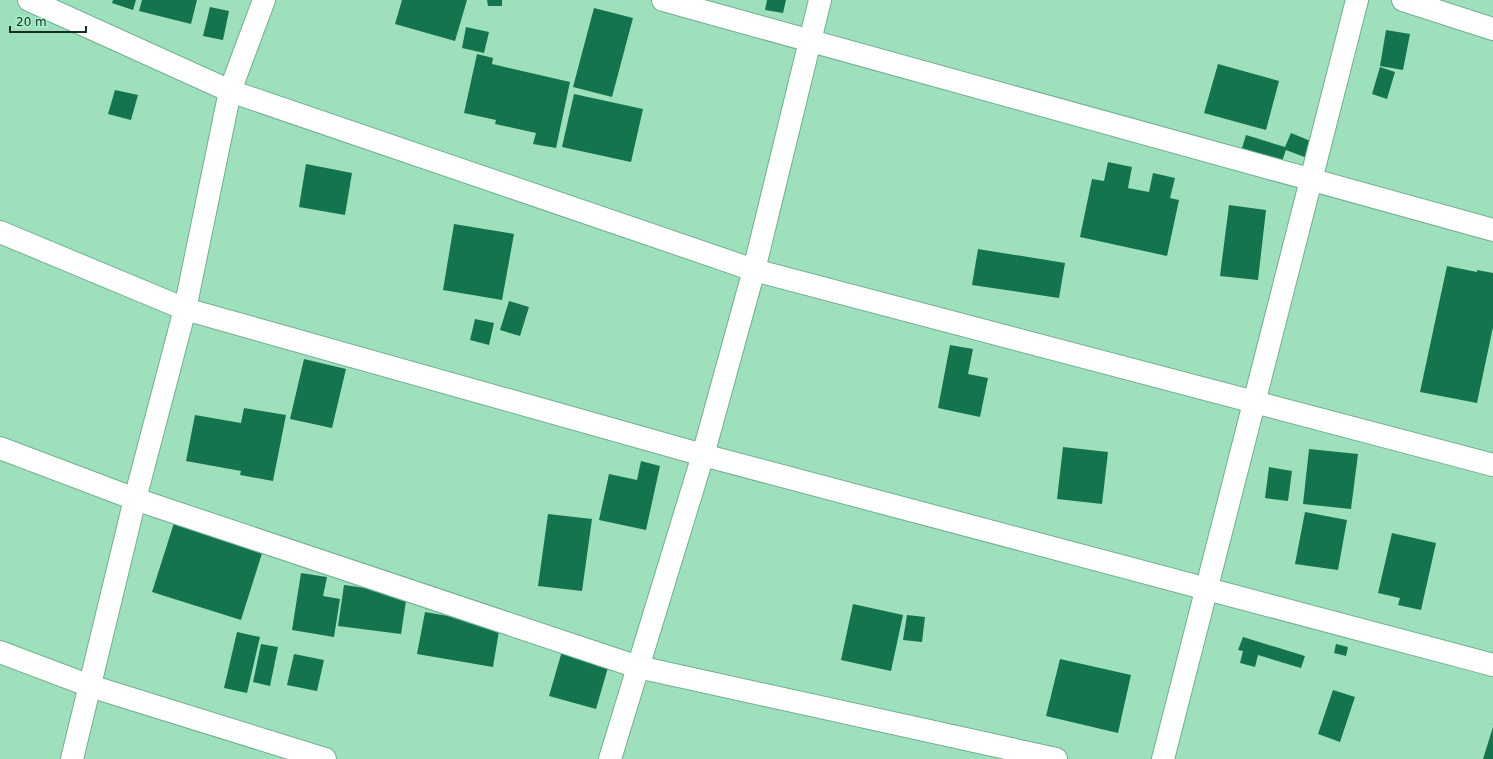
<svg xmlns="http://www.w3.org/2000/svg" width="1493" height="759" font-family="'DejaVu Sans',sans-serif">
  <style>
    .building { fill: #14744d }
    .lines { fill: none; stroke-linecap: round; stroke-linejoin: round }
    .minor-casing { stroke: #70af8e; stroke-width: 24 }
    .minor { stroke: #fff; stroke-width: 22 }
  </style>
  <rect width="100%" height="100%" fill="#9ee0bc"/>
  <g class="building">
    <path d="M113 0H136L133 10 112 3Z"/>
    <path d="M142 0H197L191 24 139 11Z"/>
    <path d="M402 0H467L455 41 395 24Z"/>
    <path d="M487 0H502V6H488Z"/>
    <path d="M767 0H786L783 13 765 10Z"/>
    <path d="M210 7 229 11 223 40 203 36Z"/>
    <path d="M594 8 633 18 612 97 573 87Z"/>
    <path d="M466 27 489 32 484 53 462 48Z"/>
    <path d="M1386 30 1410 34 1403 70 1380 66Z"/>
    <path d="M477 54 493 58 492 64 570 82 556 148 533 144 536 133 495 124 496 120 464 113Z"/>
    <path d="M1218 64 1279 81 1266 130 1204 113Z"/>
    <path d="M1380 67 1395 72 1387 99 1372 94Z"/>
    <path d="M115 90 138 95 131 120 108 114Z"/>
    <path d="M574 94 643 109 631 162 562 147Z"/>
    <path d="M1291 133 1313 142 1307 158 1286 150 1282 161 1242 148 1246 135 1285 147Z"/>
    <path d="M1108 162 1132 167 1128 188 1149 192 1153 173 1175 178 1170 198 1179 200 1167 256 1080 237 1092 179 1104 181Z"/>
    <path d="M306 164 352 173 345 215 299 207Z"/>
    <path d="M1229 205 1266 210 1258 280 1220 276Z"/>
    <path d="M454 224 514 234 502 300 443 290Z"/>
    <path d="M978 249 1065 263 1059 298 972 285Z"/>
    <path d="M1447 266 1477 272V270L1493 273V327L1477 403 1420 392Z"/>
    <path d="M509 301 529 307 520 336 500 330Z"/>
    <path d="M475 319 494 323 489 345 470 340Z"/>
    <path d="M950 345 973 349 968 374 988 378 980 417 938 408Z"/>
    <path d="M304 359 346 369 332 428 290 419Z"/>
    <path d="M244 408 286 415 273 481 240 475 241 471 186 461 195 415 241 423Z"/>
    <path d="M1063 447 1108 452 1102 504 1057 499Z"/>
    <path d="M1309 449 1358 454 1351 509 1303 504Z"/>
    <path d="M641 461 660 466 646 530 599 520 609 474 637 480Z"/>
    <path d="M1269 467 1292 471 1288 501 1265 498Z"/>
    <path d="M1305 512 1347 520 1338 570 1295 564Z"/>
    <path d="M548 514 592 519 582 591 538 586Z"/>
    <path d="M174 523 263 550 241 620 152 592Z"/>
    <path d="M1392 533 1436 543 1421 610 1398 605 1400 598 1378 593Z"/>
    <path d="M301 573 327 577 323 596 340 599 334 637 292 630Z"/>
    <path d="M344 585 407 594 401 634 338 626Z"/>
    <path d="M853 604 903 615 891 671 841 660Z"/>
    <path d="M425 612 500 625 493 667 417 654Z"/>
    <path d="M907 615 925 617 922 642 903 640Z"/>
    <path d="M237 632 260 637 247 693 224 688Z"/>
    <path d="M1243 637 1305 656 1301 668 1258 655 1255 667 1240 663 1243 651 1238 650Z"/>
    <path d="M261 644 278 647 270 686 253 682Z"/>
    <path d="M1336 644 1348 647 1346 656 1334 653Z"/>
    <path d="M562 651 609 664 596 709 549 696Z"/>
    <path d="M294 654 324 660 317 691 287 685Z"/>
    <path d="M1060 659 1131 675 1118 733 1046 716Z"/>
    <path d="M1333 690 1355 697 1340 742 1318 734Z"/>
    <path d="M1493 727V759H1483Z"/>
  </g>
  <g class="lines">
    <g class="minor-casing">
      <g id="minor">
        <path d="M29 0 230 91 754 270 1493 465"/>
        <path d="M663 0 1493 230"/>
        <path d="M1403 0 1493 29"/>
        <path d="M0 232 185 309 703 455 1493 665"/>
        <path d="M0 448 135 499 638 667 1056 759"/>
        <path d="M0 652 90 686 325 759"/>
        <path d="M72 759 135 499 185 309 230 91 264 0"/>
        <path d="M610 759 703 455 754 270 820 0"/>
        <path d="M1163 759 1357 0"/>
      </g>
    </g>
    <use href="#minor" class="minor"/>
  </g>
  <path d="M10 26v6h76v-6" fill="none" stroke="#142f22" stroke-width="2"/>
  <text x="16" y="26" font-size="12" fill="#142f22" stroke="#abedc9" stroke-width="3" paint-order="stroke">20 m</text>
</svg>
